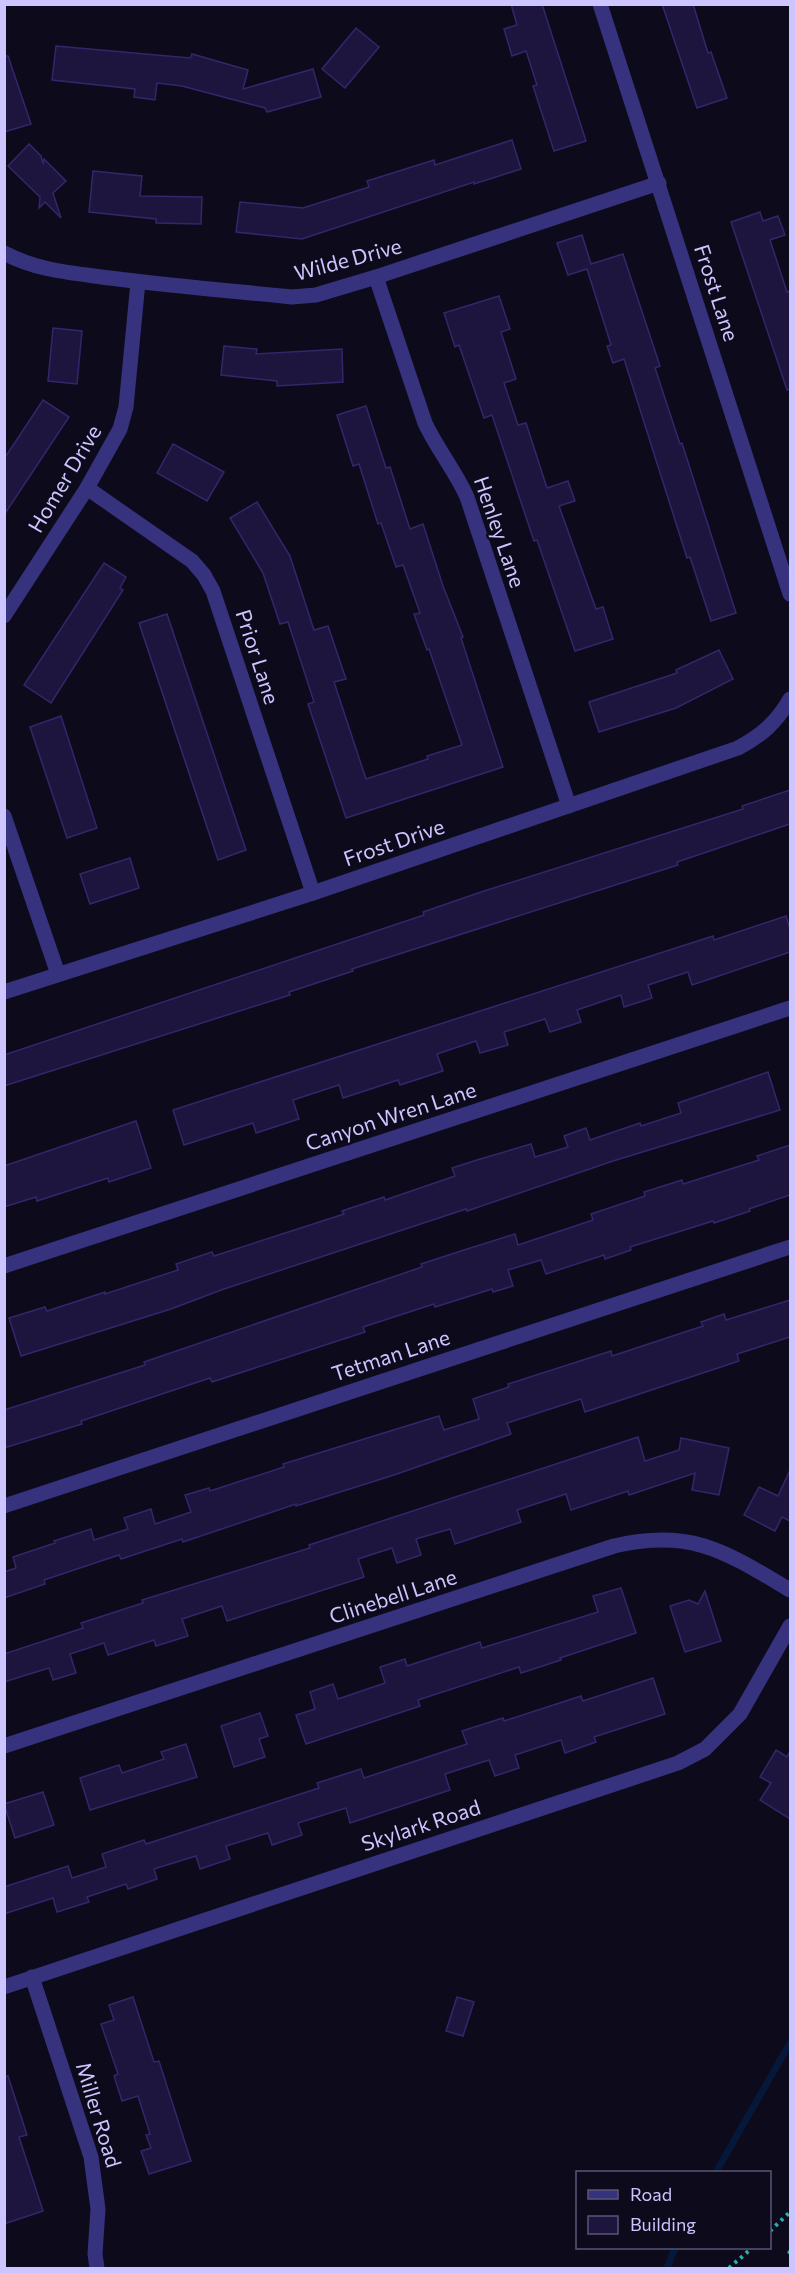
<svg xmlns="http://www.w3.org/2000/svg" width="795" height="2273" font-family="Commissioner,sans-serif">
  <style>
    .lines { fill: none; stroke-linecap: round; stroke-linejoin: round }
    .stream { stroke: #061839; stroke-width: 7 }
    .building { fill: #1e153e; stroke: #34266b; stroke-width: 1.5 }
    .path { stroke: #26b2ab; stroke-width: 4; stroke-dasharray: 3 4.5; stroke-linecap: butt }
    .minor { stroke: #36327e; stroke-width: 15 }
    .labels { text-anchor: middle; stroke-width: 5; stroke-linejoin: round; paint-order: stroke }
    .street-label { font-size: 21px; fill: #ccc5ff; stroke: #0d0a1c }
  </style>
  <rect width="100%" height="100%" fill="#0d0a1c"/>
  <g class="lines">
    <g class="stream">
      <path d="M716 2172 790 2043"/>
      <path d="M667 2268 675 2248"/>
    </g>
  </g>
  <g class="building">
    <path d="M511 4H542L586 141 554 151 533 86 537 85 526 51 512 56 504 29 517 25Z"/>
    <path d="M662 4H693L708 53 711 52 727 98 697 108Z"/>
    <path d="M356 28 379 47 345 88 322 69Z"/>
    <path d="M56 46 190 58 192 54 248 70 243 89 313 69 321 97 267 112 265 108 182 86 157 83 155 100 134 97 135 89 52 80Z"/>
    <path d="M4 56H8L31 124 4 132Z"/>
    <path d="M512 140 521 169 474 184V182L302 239 236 232 240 202 303 208 369 187 367 181 434 160 435 165Z"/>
    <path d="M29 144 41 156 43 164 44 159 66 181 53 193 61 218 45 202 39 208 40 197 8 166Z"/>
    <path d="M93 171 142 176 140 196 202 197 201 224 156 223V219L89 212Z"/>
    <path d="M760 212 763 221 778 216 785 235 770 240 787 292 790 291V389L787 390 731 222Z"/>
    <path d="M582 235 591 264 623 254 660 366 655 368 680 444 682 443 736 613 711 621 690 557 687 558 624 359 613 363 607 346 611 345 587 269 568 275 557 243Z"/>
    <path d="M499 296 510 329 501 332 516 379 504 383 518 425 526 423 547 488 568 481 575 501 559 506 596 609 603 607 613 639 575 651 537 540 534 541 492 415 484 418 459 345 455 347 444 313Z"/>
    <path d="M53 328 82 331 77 384 48 381Z"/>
    <path d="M224 346 257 349 256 354 342 349 343 382 277 386V381L221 375Z"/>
    <path d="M43 400 69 417 4 515V459Z"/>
    <path d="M366 406 386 468 390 467 410 529 423 524 443 586 463 637 461 638 503 767 346 818 308 704 314 702 288 622 280 624 263 573 230 518 257 502 290 556 314 630 328 626 346 679 334 682 366 779 428 759 427 756 462 745 429 649 427 650 414 614 420 613 403 565 396 567 381 523 378 524 359 464 353 466 337 415Z"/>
    <path d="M173 444 224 472 207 501 157 473Z"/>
    <path d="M104 563 126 577 120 588 123 590 51 703 24 685Z"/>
    <path d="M167 614 246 850 218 860 139 623Z"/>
    <path d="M719 650 733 679 676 708 599 732 589 702 677 673 676 670Z"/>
    <path d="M61 716 97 828 67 838 30 727Z"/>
    <path d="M790 790V824L677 862 678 865 352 969 353 971 289 992 290 995 4 1086V1055L424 915 423 912 481 892 743 809 742 806Z"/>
    <path d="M130 858 139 888 90 904 80 874Z"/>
    <path d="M786 916 790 929V952L692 985 688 972 648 985 652 998 624 1007 621 995 577 1010 581 1022 550 1032 545 1019 504 1032 508 1045 480 1053 476 1041 437 1054 443 1071 400 1085 398 1080 343 1098 339 1085 293 1100 299 1119 256 1133 253 1123 184 1145 173 1110 713 936 714 940Z"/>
    <path d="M768 1072 780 1110 613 1161 467 1211 466 1209 224 1289 171 1309 21 1356 9 1318 45 1307 47 1311 105 1292V1294L178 1270 176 1264 212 1252 214 1256 344 1214 342 1211 384 1197 385 1200 455 1176 452 1168 477 1160 531 1144 535 1157 568 1147 564 1136 586 1128 590 1140 640 1123 641 1126 681 1113 678 1103Z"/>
    <path d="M136 1121 151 1168 109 1182 108 1178 37 1201 36 1197 4 1207V1166Z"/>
    <path d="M790 1145V1195L749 1209 750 1211 714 1223 713 1221 630 1247 631 1250 605 1259 604 1255 546 1274 541 1260 508 1270 513 1286 493 1292 492 1289 435 1307 434 1304 363 1327 365 1332 212 1382 210 1378 81 1421 82 1424 4 1448V1410L145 1365 144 1362 422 1267 421 1264 464 1250 515 1234 518 1245 593 1220 591 1214 645 1196 644 1192 682 1180 683 1184 759 1160 757 1156Z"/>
    <path d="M790 1300V1337L737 1354 739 1361 585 1412 581 1399 507 1423 511 1434 394 1475 296 1506V1504L183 1542 182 1539 121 1559 119 1555 44 1580 45 1584 4 1598V1572L16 1568 13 1557 55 1543 54 1541 91 1529 94 1540 128 1529 124 1518 151 1509 155 1524 191 1512 185 1495 209 1488 210 1491 284 1467 283 1464 439 1416 444 1430 479 1419 473 1399 509 1387 508 1384 611 1351 612 1356 703 1326 701 1322 724 1314 726 1320Z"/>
    <path d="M638 1437 645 1461 679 1450 681 1438 729 1448 719 1495 692 1490 695 1473 629 1495 628 1491 571 1510 566 1494 517 1510 521 1522 455 1544 450 1529 416 1539 421 1555 397 1563 392 1548 358 1559 364 1577 227 1621 222 1606 182 1619 188 1636 156 1646 154 1640 108 1655 104 1643 70 1654 76 1673 53 1680 49 1668 4 1682V1654L83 1628 81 1623 143 1603 142 1600 310 1548 309 1545Z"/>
    <path d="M790 1470V1521L782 1517 775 1531 744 1515 759 1487 778 1496Z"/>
    <path d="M621 1588 636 1633 560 1658 561 1660 521 1673 519 1667 418 1700 420 1706 306 1744 296 1715 315 1709 310 1692 333 1684 338 1699 385 1683 380 1667 405 1659 407 1666 480 1642 482 1648 598 1612 593 1596Z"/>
    <path d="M705 1591 721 1641 685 1652 670 1606 689 1600 698 1604Z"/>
    <path d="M653 1678 665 1714 594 1737 596 1742 565 1753 561 1740 515 1755 519 1768 495 1776 489 1760 445 1774 450 1790 350 1823 346 1808 298 1823 302 1835 272 1845 268 1833 226 1846 230 1859 200 1869 196 1856 154 1869 157 1879 128 1889 126 1884 87 1897 89 1902 57 1912 53 1898 4 1914V1887L68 1866 72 1878 106 1867 102 1854 144 1840 146 1844 319 1788 317 1783 361 1769 364 1778 467 1744 462 1731 503 1718 504 1721 581 1696 583 1701Z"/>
    <path d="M260 1713 268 1736 259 1739 265 1757 234 1767 221 1726Z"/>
    <path d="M186 1744 197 1777 90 1810 80 1778 119 1765 122 1773 164 1759 161 1752Z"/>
    <path d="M776 1750 787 1757 790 1751V1819L760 1800 771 1783 760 1777Z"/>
    <path d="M43 1792 54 1825 15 1838 4 1804Z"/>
    <path d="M133 1997 154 2062 159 2061 191 2161 149 2174 141 2151 151 2148 146 2135 150 2134 138 2096 122 2101 114 2076 118 2074 101 2024 114 2020 109 2005Z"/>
    <path d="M457 1997 474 2002 463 2036 446 2031Z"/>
    <path d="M4 2076H8L27 2135 19 2137 43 2211 4 2224Z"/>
  </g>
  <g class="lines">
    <g class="path">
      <path d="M770 2231 790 2212"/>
      <path d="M790 2251 789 2254 790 2255"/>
      <path d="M729 2268 752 2248"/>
    </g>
    <g class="minor">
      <path d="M600 4 790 594"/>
      <path d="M4 253C38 271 73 273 110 278 171 286 232 291 292 297L316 295 376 277 659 183"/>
      <path d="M376 277 425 423C437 449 455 470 467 497L569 806"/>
      <path d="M87 488 192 561 204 575 213 591 313 893"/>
      <path d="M4 616 87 488 120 429 126 407 138 282"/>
      <path d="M4 816 58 974"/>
      <path d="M4 992 313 893 738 748C761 736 777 722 790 699"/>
      <path d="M4 1266 790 1008"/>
      <path d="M4 1506 790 1247"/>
      <path d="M4 1746 614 1546C692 1528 726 1552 790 1590"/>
      <path d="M32 1977 91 2157 98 2209 95 2254 97 2268"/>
      <path d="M4 1987 678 1763 705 1749 740 1714 790 1626"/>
    </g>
  </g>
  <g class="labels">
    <g class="street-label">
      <text transform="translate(348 260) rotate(-15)" y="7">Wilde Drive</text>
      <text transform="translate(716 293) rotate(72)" y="7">Frost Lane</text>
      <text transform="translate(65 479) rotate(-59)" y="7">Homer Drive</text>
      <text transform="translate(499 532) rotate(71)" y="7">Henley Lane</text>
      <text transform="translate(257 657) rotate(72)" y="7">Prior Lane</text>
      <text transform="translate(394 843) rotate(-19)" y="7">Frost Drive</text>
      <text transform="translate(391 1117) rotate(-18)" y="7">Canyon Wren Lane</text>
      <text transform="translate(391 1356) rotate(-18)" y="7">Tetman Lane</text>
      <text transform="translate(393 1597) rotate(-18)" y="7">Clinebell Lane</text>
      <text transform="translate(421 1826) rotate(-18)" y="7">Skylark Road</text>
      <text transform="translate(98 2115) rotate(73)" y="7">Miller Road</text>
    </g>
  </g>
  <rect width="795" height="2273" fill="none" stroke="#ccc5ff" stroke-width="12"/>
  <rect x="576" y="2171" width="195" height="78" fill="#0d0a1c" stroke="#595577" stroke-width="1.5"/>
  <rect x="588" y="2190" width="30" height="9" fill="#36327e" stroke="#595577" stroke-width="1.5"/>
  <text x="630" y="2201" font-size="18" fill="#ccc5ff">Road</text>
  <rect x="588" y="2216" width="30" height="18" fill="#1e153e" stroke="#595577" stroke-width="1.5"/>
  <text x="630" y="2231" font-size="18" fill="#ccc5ff">Building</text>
</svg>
